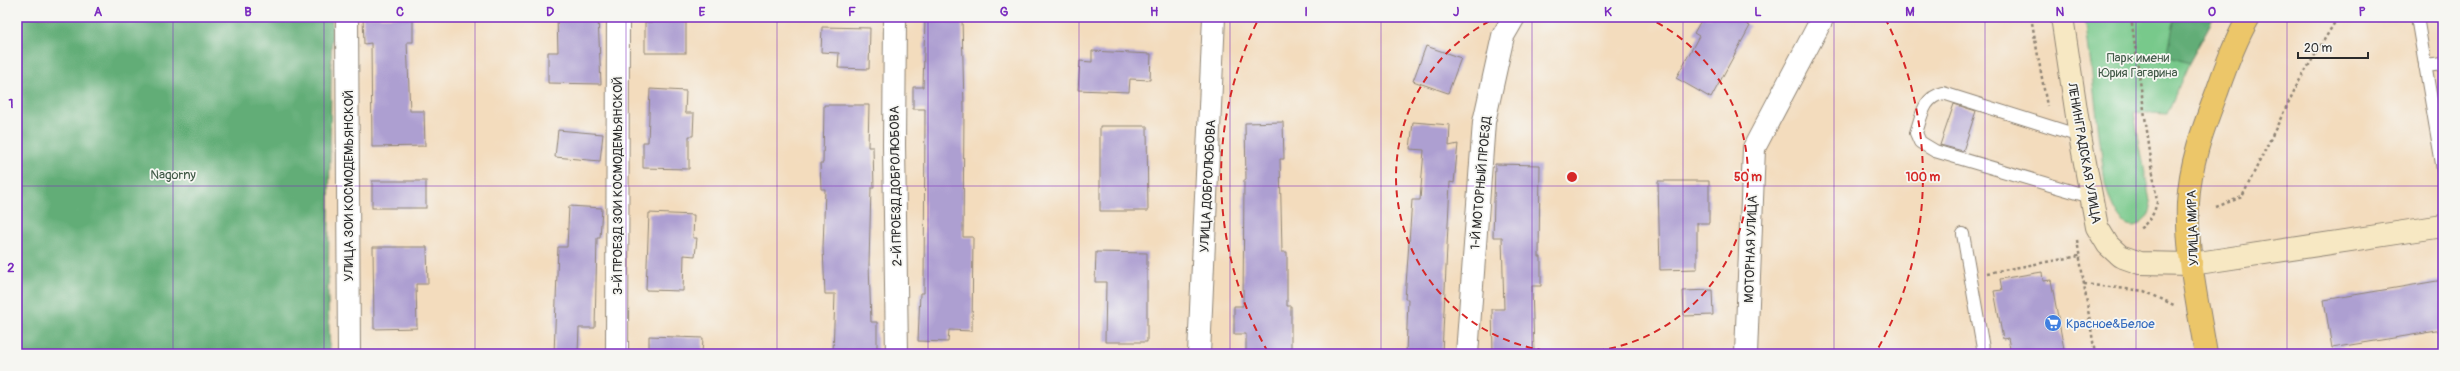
<svg xmlns="http://www.w3.org/2000/svg" width="2460" height="371" font-family="Pangolin,sans-serif">
  <style>
    .green { fill: #78c98b; stroke: #527a5b }
    .forest { fill: #62ad77; stroke: #466c51 }
    .building { fill: #ad9fd1 }
    .lines { fill: none; stroke-linecap: round; stroke-linejoin: round }
    .lane-casing { stroke: #8f8474; stroke-width: 14 }
    .street-casing { stroke: #8f8474; stroke-width: 24 }
    .secondary-casing { stroke: #8f8474; stroke-width: 24 }
    .primary-casing { stroke: #8f8474; stroke-width: 24 }
    .path { stroke: #8f8474; stroke-width: 2.5; stroke-dasharray: 3 3; stroke-linecap: butt }
    .lane { stroke: #fff; stroke-width: 12 }
    .street { stroke: #fff; stroke-width: 22 }
    .secondary { stroke: #f7e8c3; stroke-width: 22 }
    .primary { stroke: #ecc669; stroke-width: 22 }
    .grid { fill: none; stroke: #7b2cbf; stroke-width: 1; stroke-opacity: 0.55 }
    .ring { fill: none; stroke: #d62828; stroke-width: 2; stroke-dasharray: 7 5 }
    .labels { text-anchor: middle; stroke-width: 3.5; stroke-linejoin: round; paint-order: stroke }
    .park-label { font-size: 13px; fill: #425a48; stroke: #f6f6f2 }
    .street-label { font-size: 13px; fill: #2b2b2b; stroke: #f6f6f2 }
    .shop-label { font-size: 13px; fill: #366cbe; stroke: #f6f6f2; text-anchor: start }
    .centre { fill: #d62828; stroke: #f6f6f2; stroke-width: 2 }
    .ring-label { font-size: 12px; text-anchor: middle; font-weight: bold; fill: #d62828; stroke: #f6f6f2; stroke-width: 3.5; stroke-linejoin: round; paint-order: stroke }
    .neatline { fill: none; stroke: #7b2cbf; stroke-width: 1.5 }
    .grid-label { font-size: 13px; text-anchor: middle; font-weight: bold; fill: #7b2cbf }
  </style>
  <rect width="100%" height="100%" fill="#f6f6f2"/>
  <filter id="ink" filterUnits="userSpaceOnUse"><feTurbulence type="fractalNoise" baseFrequency=".025" numOctaves="2"/><feDisplacementMap in="SourceGraphic" scale="8" xChannelSelector="R" yChannelSelector="G"/><feConvolveMatrix kernelMatrix="1 2 1 2 8 2 1 2 1" color-interpolation-filters="sRGB"/></filter>
  <filter id="wash" filterUnits="userSpaceOnUse"><feTurbulence type="fractalNoise" baseFrequency=".012" numOctaves="4" result="noise"/><feDisplacementMap in="SourceGraphic" scale="16" xChannelSelector="R" yChannelSelector="G"/><feGaussianBlur stdDeviation="0.9" result="paint"/><feColorMatrix in="noise" values="0 0 0 0 0 0 0 0 0 0 0 0 0 0 0 0 0 1.4 0 .05"/><feComposite in="paint" operator="in"/></filter>
  <g filter="url(#wash)">
    <rect width="100%" height="100%" fill="#f3dcbd"/>
    <path class="green" d="M2085 17H2214L2189 63 2167 114 2134 112 2151 207 2149 215C2125 246 2110 203 2105 184Z"/>
    <g class="forest">
      <path d="M17 17H332L328 297 330 354H17Z"/>
      <path d="M2175 17H2214L2189 63 2167 56Z"/>
    </g>
    <g id="blocks">
      <g class="building">
        <path d="M363 17H413V42H407L410 111H424L425 146 372 147 371 43 364 44Z"/>
        <path d="M557 17H598L601 84 548 83V52H558Z"/>
        <path d="M925 17H962L964 108 963 237H973L972 331 949 330 948 342 918 341 920 293H924L925 109H913V87H923Z"/>
        <path d="M1703 17H1732L1750 26 1711 98 1676 78 1699 36 1694 33Z"/>
        <rect x="645" y="22" width="41" height="31"/>
        <path d="M822 27 870 28 869 69 838 68 839 53 821 52Z"/>
        <path d="M1426 46 1461 58 1448 93 1413 81Z"/>
        <path d="M1092 51 1151 54 1150 80 1130 79 1129 92 1078 90 1080 61 1092 62Z"/>
        <path d="M650 89 686 91 685 113H694L693 136H689V169L643 168V142H648Z"/>
        <path d="M1954 104 1976 111 1963 151 1940 145Z"/>
        <path d="M824 105H869L868 147H873L874 188H871L869 264 871 322H877V354H833L835 294H825L823 248 825 189H821L820 163H823Z"/>
        <path d="M1283 122 1284 159H1280L1282 252H1287V306H1291V354H1246V334H1234V306H1243L1244 180H1246L1245 123Z"/>
        <path d="M1413 122 1450 125 1449 146 1458 144 1454 183 1450 182 1442 354H1406L1408 299H1405L1412 200H1420L1424 150 1410 149Z"/>
        <path d="M1100 126H1147L1148 211H1100Z"/>
        <path d="M558 130 603 134 600 161 555 157Z"/>
        <path d="M1495 164 1540 165 1539 257H1541V286H1532L1534 352 1493 353 1492 309H1504L1502 237H1493Z"/>
        <rect x="372" y="181" width="54" height="27"/>
        <path d="M1658 181H1709V223H1697V269L1660 270Z"/>
        <path d="M569 206 602 208 600 238H597L595 328H579L578 354H554L558 247H567Z"/>
        <path d="M649 213 694 215 693 238H697L695 256 684 255 683 291 646 290Z"/>
        <path d="M373 247H427L428 284H416L417 328 374 329Z"/>
        <path d="M1096 252 1147 253V342H1105L1106 282H1095Z"/>
        <path d="M2042 272 2043 281 2051 280 2065 354H2011L2008 338 2003 339 1994 291 2002 290 2000 279Z"/>
        <path d="M2443 280V330L2332 348 2324 300Z"/>
        <path d="M1712 290 1713 315 1684 316 1683 291Z"/>
        <path d="M649 336 703 338 702 354H649Z"/>
      </g>
    </g>
  </g>
  <g filter="url(#ink)">
    <use href="#blocks" fill-opacity="0" stroke="#8f8474" stroke-width="1"/>
    <g class="lines">
      <g class="lane-casing">
        <g id="lane">
          <path d="M2417 17 2443 170"/>
          <path d="M2425 66 2443 64"/>
          <path d="M2080 136 1943 93C1923 98 1922 115 1916 133L1920 142 1935 151 2091 197"/>
          <path d="M1963 234 1984 354"/>
        </g>
      </g>
      <g class="street-casing">
        <g id="street">
          <path d="M347 17 349 354"/>
          <path d="M895 17 894 145 897 354"/>
          <path d="M617 354 618 17"/>
          <path d="M1199 354 1214 17"/>
          <path d="M1467 354 1484 122 1503 36 1514 17"/>
          <path d="M1746 354 1754 148 1823 17"/>
        </g>
      </g>
      <g class="secondary-casing">
        <path id="secondary" d="M2062 17 2080 136 2097 227 2108 245 2120 256 2140 263 2192 264 2443 226"/>
      </g>
      <g class="primary-casing">
        <path id="primary" d="M2206 354C2198 305 2186 253 2188 203 2190 163 2203 129 2217 92 2226 66 2235 41 2249 17"/>
      </g>
      <g class="path">
        <path d="M2031 17 2047 106"/>
        <path d="M2131 17 2157 202C2154 215 2149 222 2138 230"/>
        <path d="M2216 207 2242 197 2298 83 2338 17"/>
        <path d="M2077 240 2095 354"/>
        <path d="M1987 273 2079 256"/>
        <path d="M2084 284 2144 291 2174 305"/>
      </g>
      <use href="#lane" class="lane"/>
      <use href="#street" class="street"/>
      <use href="#secondary" class="secondary"/>
      <use href="#primary" class="primary"/>
    </g>
  </g>
  <path class="grid" d="M173 17V354M324 17V354M475 17V354M626 17V354M777 17V354M928 17V354M1079 17V354M1230 17V354M1381 17V354M1532 17V354M1683 17V354M1834 17V354M1985 17V354M2136 17V354M2287 17V354M17 186H2443"/>
  <g class="ring">
    <path d="M1646 17A176 176 0 1 1 1498 17"/>
    <path d="M1268 352A351 351 0 0 1 1259 18M1885 18A351 351 0 0 1 1876 352"/>
  </g>
  <defs>
    <g id="supermarket-disc" transform="scale(0.9)"><circle r="9.5" fill="#3f7fe0" stroke="#f6f6f2"/><path d="M-6-5.5h2.5l.6 2H6L4.5 2H-2.5L-4.4-4H-6ZM-1.5 3.2a1.3 1.3 0 1 0 .1 0ZM3 3.2a1.3 1.3 0 1 0 .1 0Z" fill="#fff"/></g>
  </defs>
  <g fill-rule="evenodd">
    <use href="#supermarket-disc" x="2053" y="323"/>
  </g>
  <g class="labels">
    <g class="park-label">
      <text x="2138" y="62">Парк имени<tspan x="2138" dy="15">Юрия Гагарина</tspan></text>
      <text x="173" y="179">Nagorny</text>
    </g>
    <g class="street-label">
      <text transform="translate(2085 153) rotate(80)" y="5">ЛЕНИНГРАДСКАЯ УЛИЦА</text>
      <text transform="translate(1480 183) rotate(-85)" y="5">1-Й МОТОРНЫЙ ПРОЕЗД</text>
      <text transform="translate(348 186) rotate(-90)" y="5">УЛИЦА ЗОИ КОСМОДЕМЬЯНСКОЙ</text>
      <text transform="translate(617 186) rotate(-90)" y="5">3-Й ПРОЕЗД ЗОИ КОСМОДЕМЬЯНСКОЙ</text>
      <text transform="translate(895 186) rotate(-91)" y="5">2-Й ПРОЕЗД ДОБРОЛЮБОВА</text>
      <text transform="translate(1207 186) rotate(-87)" y="5">УЛИЦА ДОБРОЛЮБОВА</text>
      <text transform="translate(2192 228) rotate(-92)" y="5">УЛИЦА МИРА</text>
      <text transform="translate(1750 249) rotate(-88)" y="5">МОТОРНАЯ УЛИЦА</text>
    </g>
    <g class="shop-label">
      <text x="2066" y="328">Красное&amp;Белое</text>
    </g>
  </g>
  <circle cx="1572" cy="177" r="6" class="centre"/>
  <g class="ring-label">
    <text x="1748" y="181">50 m</text>
    <text x="1923" y="181">100 m</text>
  </g>
  <rect width="2460" height="371" fill="none" stroke="#f6f6f2" stroke-width="44"/>
  <path d="M2298 52v6h70v-6" fill="none" stroke="#2b2b2b" stroke-width="2"/>
  <text x="2304" y="52" font-size="12" fill="#2b2b2b" stroke="#f6f6f2" stroke-width="3" paint-order="stroke">20 m</text>
  <rect x="22" y="22" width="2416" height="327" class="neatline"/>
  <g class="grid-label">
    <text x="98" y="16">A</text>
    <text x="248" y="16">B</text>
    <text x="400" y="16">C</text>
    <text x="550" y="16">D</text>
    <text x="702" y="16">E</text>
    <text x="852" y="16">F</text>
    <text x="1004" y="16">G</text>
    <text x="1154" y="16">H</text>
    <text x="1306" y="16">I</text>
    <text x="1456" y="16">J</text>
    <text x="1608" y="16">K</text>
    <text x="1758" y="16">L</text>
    <text x="1910" y="16">M</text>
    <text x="2060" y="16">N</text>
    <text x="2212" y="16">O</text>
    <text x="2362" y="16">P</text>
    <text x="11" y="108">1</text>
    <text x="11" y="272">2</text>
  </g>
</svg>
